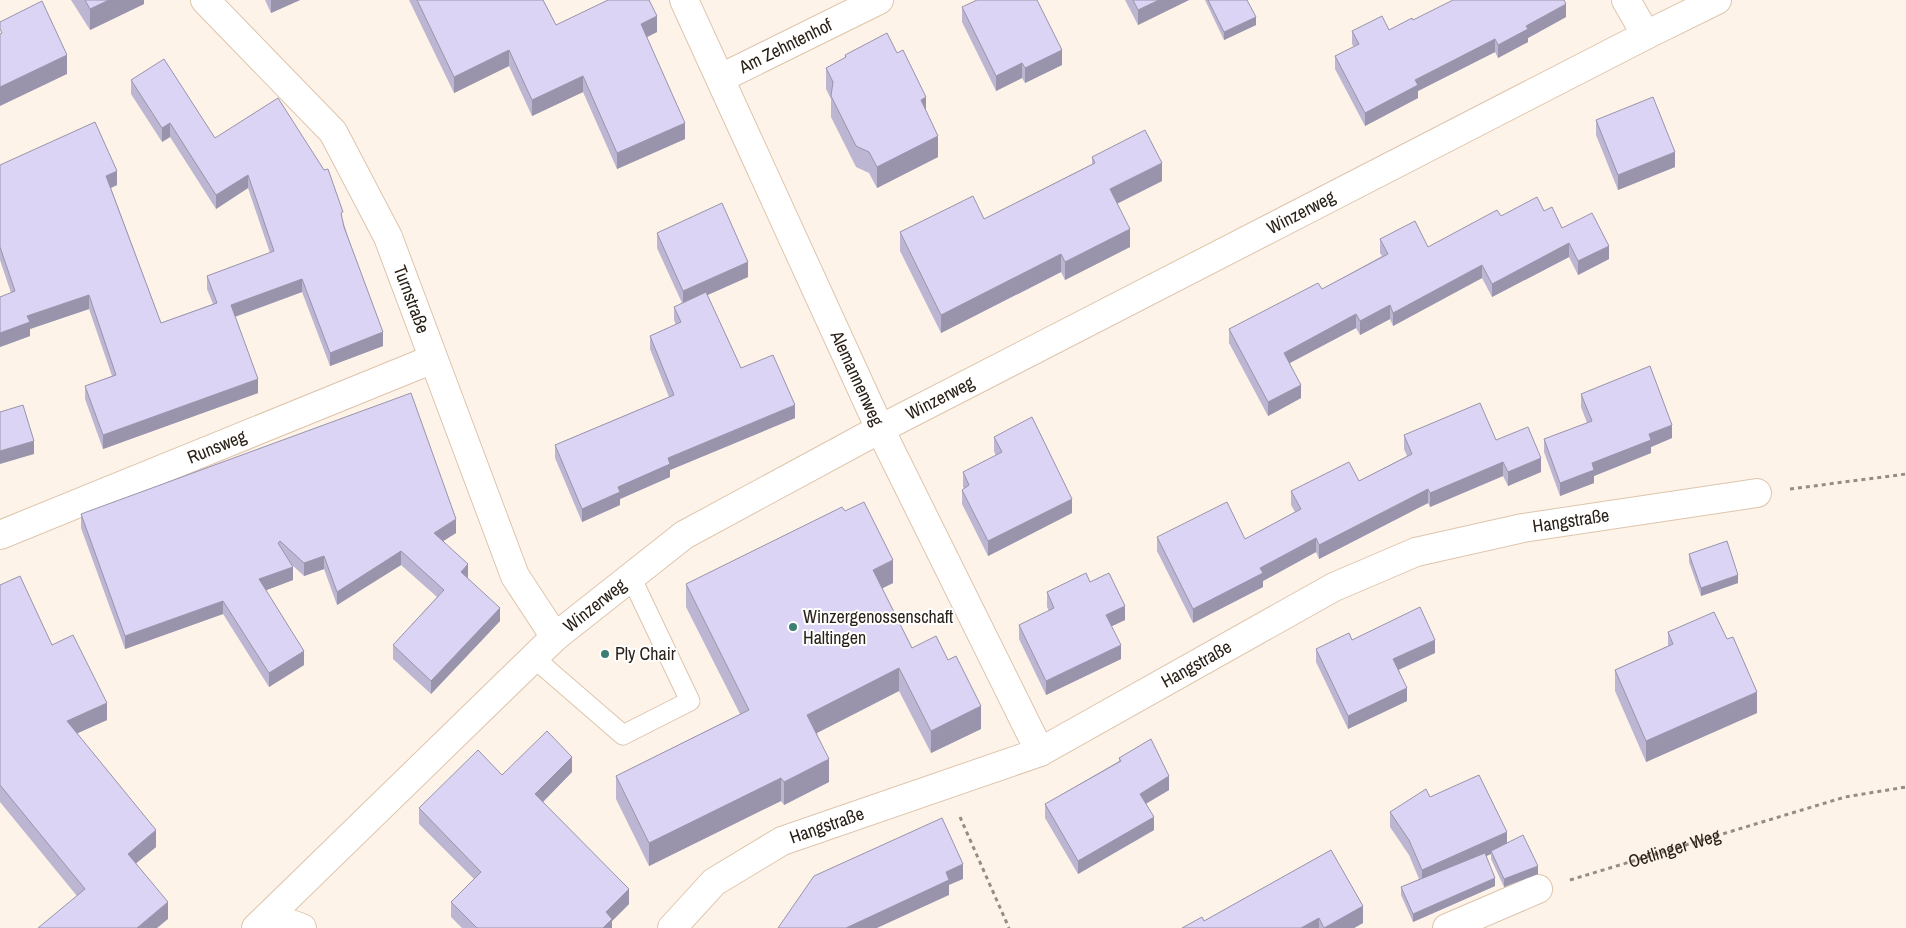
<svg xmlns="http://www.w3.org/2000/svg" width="1906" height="928" font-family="'Archivo Narrow',sans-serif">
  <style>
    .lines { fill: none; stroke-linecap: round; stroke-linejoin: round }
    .service-casing { stroke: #dec5ac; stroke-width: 21 }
    .minor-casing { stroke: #dec5ac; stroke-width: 30 }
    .path { stroke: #968c82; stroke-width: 3; stroke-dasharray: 4 4; stroke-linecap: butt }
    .service { stroke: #fff; stroke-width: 19 }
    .minor { stroke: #fff; stroke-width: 28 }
    .wall { fill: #bcb6d2 }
    .shaded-wall { fill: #9994ab }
    .building { fill: #dbd4f4; stroke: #9994ab }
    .poi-dot { fill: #3b7f73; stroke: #fff; stroke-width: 2 }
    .labels { text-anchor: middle; stroke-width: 4; stroke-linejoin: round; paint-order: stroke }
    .street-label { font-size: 18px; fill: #2a2118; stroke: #fff }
    .poi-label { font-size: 18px; fill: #2a2118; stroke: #fff; text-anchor: start }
  </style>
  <rect width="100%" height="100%" fill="#fef3e9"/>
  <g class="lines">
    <g class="service-casing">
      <path id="service" d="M534 658 623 735 690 701 631 577"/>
    </g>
    <g class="minor-casing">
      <g id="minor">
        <path id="s2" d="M205 0 333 132 388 237 515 576 555 637"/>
        <path id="s3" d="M684 0 880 429 1040 752"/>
        <path d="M1626 0 1646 35"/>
        <path id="s4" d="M721 78 879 0"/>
        <path id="s5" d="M0 535 433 359"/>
        <path d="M269 916 302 928"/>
        <path id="s6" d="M256 928 555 637 684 535 880 429 1646 35 1717 0"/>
        <path id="s7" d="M672 928 714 882 782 841 1040 752 1334 587 1416 552 1523 528 1757 493"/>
        <path d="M1447 928 1538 889"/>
      </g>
    </g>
    <g class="path">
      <path d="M1790 489 1906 474"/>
      <path d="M960 817 1009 928"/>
      <path id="s1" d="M1570 880 1845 797 1906 787"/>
    </g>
    <use href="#service" class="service"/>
    <use href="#minor" class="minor"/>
  </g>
  <g class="wall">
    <path d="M71 0H144V4L90 30Z"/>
    <path d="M265 0H300L271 13Z"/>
    <path d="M409 0H543L556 25 657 32 647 37 685 139 617 169 583 92 532 116 509 66 454 93Z"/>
    <path d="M1125 0H1189L1138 25Z"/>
    <path d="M1205 0H1247L1256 25 1224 40Z"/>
    <path d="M962 7 1062 65 1025 83 1022 78 996 91 962 22Z"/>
    <path d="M1566 17 1528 38V42L1498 58 1495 52 1418 91V98L1365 126 1335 69V56L1354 47 1352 44V31L1389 30 1413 20Z"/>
    <path d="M897 53 926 112 938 157 877 188 869 173 856 167 831 117V99L826 89V68L845 58V55Z"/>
    <path d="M131 80 215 138 343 221 383 346 330 366 302 292 235 317 258 393 103 449 85 399V386L112 376 89 309 30 329V336L0 347V297L11 293 0 260V165L117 185 111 188 161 323 213 304 207 289V276L270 253 248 188 216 209 170 137 162 142 131 94Z"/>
    <path d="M1596 120 1675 167 1618 190 1596 135Z"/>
    <path d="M1092 157 1162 181 1117 204 1130 247 1065 280 1061 272 941 333 900 251V232L984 219 1092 164Z"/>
    <path d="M1544 211 1562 228 1609 259 1578 275 1569 257 1492 297 1482 278 1393 326 1390 319 1360 335 1356 328 1290 363 1301 398 1268 416 1229 343V329L1322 289 1382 256 1380 253V239L1428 247 1501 216Z"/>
    <path d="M657 233 748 277 707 295 741 368 795 418 670 470V477L620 499V505L582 522 555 458V445L669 397 650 349V336L676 325 674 320V307L682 303 657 248Z"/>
    <path d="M1581 394 1672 438 1651 447V453L1594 476V483L1560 496 1544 452V439L1587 423 1581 407Z"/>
    <path d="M1404 435 1496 440 1541 472 1508 486 1503 476 1430 507 1428 503 1319 559 1316 552 1263 581V587L1193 623 1157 551V537L1245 539 1295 512 1291 505V491L1359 481 1407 456 1404 449Z"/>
    <path d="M994 437 1072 513 988 556 962 504V490L964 488 963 487V472L996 456 994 451Z"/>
    <path d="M845 511 893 583 882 588 912 648 981 729 931 753 899 691 817 733 829 782 784 805 781 801 649 866 616 799V776L740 714 686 607V584Z"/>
    <path d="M81 514 456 533 443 541 468 578 500 621 431 694 393 659V645L437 597 401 565 337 605 324 569 304 576 292 565 293 580 266 590 304 665 269 687 223 614 125 649 81 528Z"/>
    <path d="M1689 554 1738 583 1701 596 1689 562Z"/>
    <path d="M1090 582 1125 620 1111 626 1121 659 1046 695 1019 639V625L1049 611 1047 607V592Z"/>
    <path d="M0 585 52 645 107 720 77 733 156 847 136 863 168 919 77 896 0 802Z"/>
    <path d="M1668 632 1757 713 1646 762 1615 691V670L1668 646Z"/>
    <path d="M1352 640 1435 653 1399 670 1407 701 1348 729 1316 662V649Z"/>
    <path d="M1119 758 1169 790 1146 804 1154 830 1078 874 1045 818V804L1119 761Z"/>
    <path d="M572 772 543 802 629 904 612 921V928H462L451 917V902L474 879 419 824V808L502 775Z"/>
    <path d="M1430 797 1507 843 1538 874 1504 887 1491 859V854L1486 856 1495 886 1413 922 1401 895V887L1419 879 1409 855 1390 827V812Z"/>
    <path d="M1331 850 1363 923 1354 928H1182L1204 921Z"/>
  </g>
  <g class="shaded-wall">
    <path d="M109 0H144V4L90 30V9Z"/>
    <path d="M271 0H300L271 13Z"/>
    <path d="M1159 0H1189L1138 25V10Z"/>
    <path d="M1566 4V17L1528 38V42L1498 58V45L1526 26Z"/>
    <path d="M657 16V32L641 40V24Z"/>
    <path d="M1256 17V25L1224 40V32Z"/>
    <path d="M1495 39V52L1418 91V98L1365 126V113L1415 80Z"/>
    <path d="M509 50V66L454 93V77Z"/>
    <path d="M1062 50V65L1025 83V68Z"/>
    <path d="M67 55V74L0 106V87Z"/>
    <path d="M1022 63V78L996 91V76Z"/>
    <path d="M583 76V92L532 116V100Z"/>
    <path d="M926 97V118L921 100Z"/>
    <path d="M170 123V137L162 142V128Z"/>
    <path d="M685 123V139L617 169V153Z"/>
    <path d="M938 136V157L877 188V167Z"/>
    <path d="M1675 152V167L1618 190V175Z"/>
    <path d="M1162 163V181L1110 207V189Z"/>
    <path d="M117 171V185L106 190V176Z"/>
    <path d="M248 175V188L216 209V195Z"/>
    <path d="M1130 229V247L1065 280V262Z"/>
    <path d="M1569 243V257L1492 297V284Z"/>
    <path d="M1609 246V259L1578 275V261Z"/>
    <path d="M1061 254V272L941 333V315Z"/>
    <path d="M748 262V277L683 306V291Z"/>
    <path d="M1482 265V278L1393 326V313Z"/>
    <path d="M302 279V292L231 318V305Z"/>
    <path d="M89 295V309L30 329V336L0 347V333L27 316Z"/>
    <path d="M1390 305V319L1360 335V321Z"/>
    <path d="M1356 314V328L1284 366V353Z"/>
    <path d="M383 332V346L330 366V353Z"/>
    <path d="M258 379V393L103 449V435Z"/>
    <path d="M1301 385V398L1268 416V402Z"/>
    <path d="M795 405V418L670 470V477L620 499V505L582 522V509L618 487 668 458Z"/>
    <path d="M1672 425V438L1651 447V453L1594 476V483L1560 496V483L1592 463 1649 434Z"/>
    <path d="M34 441V454L0 464V451Z"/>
    <path d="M1541 458V472L1508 486V472Z"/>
    <path d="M1503 462V476L1430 507V493Z"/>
    <path d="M1428 489V503L1319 559V545Z"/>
    <path d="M1072 499V513L988 556V541Z"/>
    <path d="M456 519V533L434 547V533Z"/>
    <path d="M1316 538V552L1263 581V587L1193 623V609L1260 568Z"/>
    <path d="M401 551V565L337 605V592Z"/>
    <path d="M324 556V569L304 576V563Z"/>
    <path d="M893 560V583L873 593V570Z"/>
    <path d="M468 564V578L461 572Z"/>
    <path d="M293 567V580L259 593V579Z"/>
    <path d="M1738 575V583L1701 596V588Z"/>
    <path d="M223 601V614L125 649V636Z"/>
    <path d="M1125 606V620L1106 629V615Z"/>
    <path d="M500 608V621L431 694V681Z"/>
    <path d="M1435 640V653L1393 672V659Z"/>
    <path d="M1121 645V659L1046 695V681Z"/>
    <path d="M304 651V665L269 687V673Z"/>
    <path d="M899 668V691L807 738V715Z"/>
    <path d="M1407 688V701L1348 729V716Z"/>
    <path d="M1757 692V713L1646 762V741Z"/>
    <path d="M107 703V720L67 738V721Z"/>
    <path d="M981 706V729L931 753V731Z"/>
    <path d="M572 757V772L535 810V794Z"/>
    <path d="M829 759V782L784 805V782Z"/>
    <path d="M1169 776V790L1140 807V794Z"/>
    <path d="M781 778V801L649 866V843Z"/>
    <path d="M1154 817V830L1078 874V861Z"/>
    <path d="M156 830V847L128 870V854Z"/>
    <path d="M1507 832V847L1491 851V854L1422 885V870Z"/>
    <path d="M963 864V879L949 885V895L877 928H846L946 872Z"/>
    <path d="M1538 866V874L1504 887V879Z"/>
    <path d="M1495 878V886L1413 922V914Z"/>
    <path d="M629 889V904L612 921V928H603L606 912Z"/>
    <path d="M168 902V919L157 928H137Z"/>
    <path d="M1363 906V923L1354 928H1324Z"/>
    <path d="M1319 918V928H1301Z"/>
  </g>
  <g class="building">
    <path d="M85 0H109L90 9Z"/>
    <path d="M417 0H543L556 25 608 0H649L657 16 641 24 685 123 617 153 583 76 532 100 509 50 454 77Z"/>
    <path d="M977 0H1037L1062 50 1025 68 1022 63 996 76 962 7Z"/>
    <path d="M1133 0H1159L1138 10Z"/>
    <path d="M1208 0H1247L1256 17 1224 32Z"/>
    <path d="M1453 0H1564L1566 4 1526 26 1528 29 1498 45 1495 39 1415 80 1418 85 1365 113 1335 56 1359 44 1352 31 1382 16 1389 30 1412 18 1413 20Z"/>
    <path d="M42 1 67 55 0 87V34L2 33 0 29V22Z"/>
    <path d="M887 33 897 53 903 50 926 97 921 100 938 136 877 167 869 152 856 146 831 96 833 82 826 68 846 57 845 55Z"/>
    <path d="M164 59 215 138 278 98 324 170 328 169 343 212 341 213 344 227 383 332 330 353 302 279 231 305 258 379 103 435 85 386 116 375 89 295 27 316 30 322 0 333V297L15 291 0 247V165L95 122 117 171 106 176 161 323 217 303 207 276 274 251 248 175 216 195 170 123 162 128 131 80Z"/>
    <path d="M1653 97 1675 152 1618 175 1596 120Z"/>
    <path d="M1145 130 1162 163 1110 189 1130 229 1065 262 1061 254 941 315 900 232 973 196 984 219 1095 163 1092 157Z"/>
    <path d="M1537 197 1544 211 1552 207 1562 228 1592 213 1609 246 1578 261 1569 243 1492 284 1482 265 1393 313 1390 305 1360 321 1356 314 1284 353 1301 385 1268 402 1229 329 1318 283 1322 289 1388 254 1380 239 1415 221 1428 247 1497 210 1501 216Z"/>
    <path d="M722 203 748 262 683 291 657 233Z"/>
    <path d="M706 292 741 368 773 355 795 405 668 458 670 464 618 487 620 492 582 509 555 445 674 395 650 336 681 322 674 307Z"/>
    <path d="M1650 366 1672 425 1649 434 1651 440 1592 463 1594 470 1560 483 1544 439 1592 421 1581 394Z"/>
    <path d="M411 393 456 519 434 533 468 564 461 572 500 608 431 681 393 645 444 590 401 551 337 592 324 556 304 563 280 541 278 543 293 567 259 579 304 651 269 673 223 601 125 636 81 514Z"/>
    <path d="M1480 403 1496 440 1528 427 1541 458 1508 472 1503 462 1430 493 1428 489 1319 545 1316 538 1260 568 1263 573 1193 609 1157 537 1227 502 1245 539 1301 509 1291 491 1349 462 1359 481 1412 454 1404 435Z"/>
    <path d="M23 405 34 441 0 451V412Z"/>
    <path d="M1032 417 1072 499 988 541 962 490 969 485 963 472 1002 452 994 437Z"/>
    <path d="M864 502 893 560 873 570 912 648 936 636 948 660 956 656 981 706 931 731 899 668 807 715 829 759 784 782 781 778 649 843 616 776 749 710 686 584 842 507 845 511Z"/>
    <path d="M1727 541 1738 575 1701 588 1689 554Z"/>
    <path d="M1086 573 1090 582 1109 573 1125 606 1106 615 1121 645 1046 681 1019 625 1054 608 1047 592Z"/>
    <path d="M20 576 52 645 73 635 107 703 67 721 156 830 128 854 168 902 137 928H38L85 889 0 785V585Z"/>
    <path d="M1420 607 1435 640 1393 659 1407 688 1348 716 1316 649 1349 633 1352 640Z"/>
    <path d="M1714 612 1727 639 1733 637 1757 692 1646 741 1615 670 1673 644 1668 632Z"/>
    <path d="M547 731 572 757 535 794 629 889 606 912 612 919 603 928H477L451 902 481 872 419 808 478 750 502 775Z"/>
    <path d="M1151 739 1169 776 1140 794 1154 817 1078 861 1045 804 1121 761 1119 758Z"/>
    <path d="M1479 775 1507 832 1422 870 1409 840 1390 812 1426 789 1430 797Z"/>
    <path d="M942 818 963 864 946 872 949 880 846 928H778L814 876Z"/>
    <path d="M1523 835 1538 866 1504 879 1491 851Z"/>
    <path d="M1331 850 1363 906 1324 928 1319 918 1301 928H1182L1202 917 1204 921Z"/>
    <path d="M1485 853 1495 878 1413 914 1401 887Z"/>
  </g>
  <g class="poi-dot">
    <circle cx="793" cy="627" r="5"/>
    <circle cx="605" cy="654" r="5"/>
  </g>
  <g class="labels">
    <g class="street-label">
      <text dy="6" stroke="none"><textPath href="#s4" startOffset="72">Am Zehntenhof</textPath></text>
      <text dy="6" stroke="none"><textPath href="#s6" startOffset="1278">Winzerweg</textPath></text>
      <text dy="6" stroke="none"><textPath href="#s2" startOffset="369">Turnstraße</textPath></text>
      <text dy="6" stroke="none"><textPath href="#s3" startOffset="416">Alemannenweg</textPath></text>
      <text dy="6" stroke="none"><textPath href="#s6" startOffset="872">Winzerweg</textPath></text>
      <text dy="6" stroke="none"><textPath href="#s5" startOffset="234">Runsweg</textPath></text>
      <text dy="6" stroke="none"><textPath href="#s7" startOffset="999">Hangstraße</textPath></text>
      <text dy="6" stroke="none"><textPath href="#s6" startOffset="468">Winzerweg</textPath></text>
      <text dy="6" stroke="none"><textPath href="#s7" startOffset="594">Hangstraße</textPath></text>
      <text dy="6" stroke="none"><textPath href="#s7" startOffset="189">Hangstraße</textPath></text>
      <text dy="6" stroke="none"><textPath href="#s1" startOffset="109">Oetlinger Weg</textPath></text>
    </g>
    <g class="poi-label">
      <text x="803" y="623">Winzergenossenschaft<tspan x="803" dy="21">Haltingen</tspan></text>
      <text x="615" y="660">Ply Chair</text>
    </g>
  </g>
</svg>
